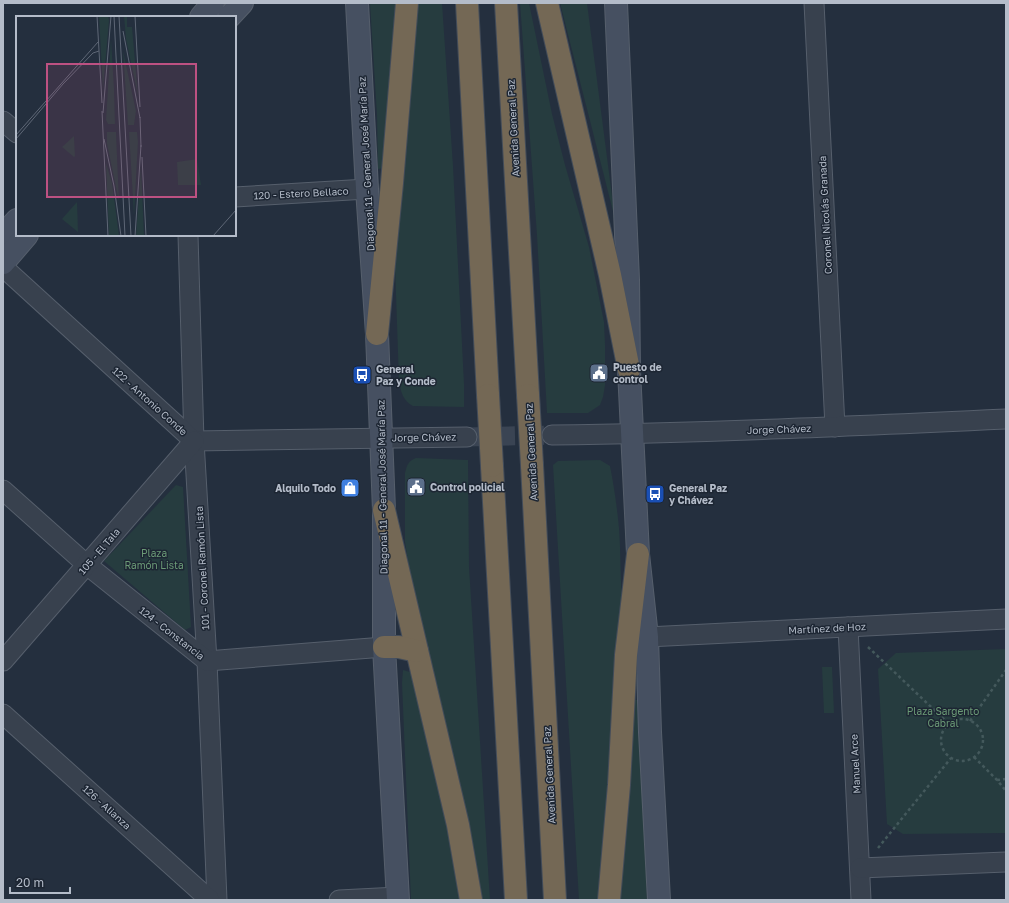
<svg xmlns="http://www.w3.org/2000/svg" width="1009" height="903" font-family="'Golos Text',sans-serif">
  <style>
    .green { fill: #263c3f }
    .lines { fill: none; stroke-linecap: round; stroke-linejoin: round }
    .street-tunnel { stroke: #3a4453; stroke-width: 19; stroke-dasharray: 19 10; stroke-linecap: butt }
    .street-casing { stroke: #565f6c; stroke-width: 21 }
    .secondary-casing { stroke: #565f6c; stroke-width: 24 }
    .highway-casing { stroke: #434c59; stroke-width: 24 }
    .path { stroke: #44595c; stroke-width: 2.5; stroke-dasharray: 3 3; stroke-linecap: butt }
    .street { stroke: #38414e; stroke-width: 19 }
    .secondary { stroke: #465061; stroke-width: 22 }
    .highway { stroke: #746855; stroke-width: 22 }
    .highway-bridge-casing { stroke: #434c59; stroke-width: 24; stroke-linecap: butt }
    .highway-bridge { stroke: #746855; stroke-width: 22 }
    .labels { text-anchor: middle; stroke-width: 3; stroke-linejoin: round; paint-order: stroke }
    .street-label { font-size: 10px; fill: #b4bcc9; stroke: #1d2633 }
    .poi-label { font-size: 10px; font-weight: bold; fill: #b4bcc9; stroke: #1d2633; text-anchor: start }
    .park-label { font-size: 10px; fill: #6b9a76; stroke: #1d2633 }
    .inset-road { fill: none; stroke: #5e6776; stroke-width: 1 }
    .view { fill: #bd5182; fill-opacity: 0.15; stroke: #bd5182; stroke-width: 2 }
    .inset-edge { fill: none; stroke: #b4bcc9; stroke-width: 2 }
  </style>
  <rect width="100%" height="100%" fill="#242f3e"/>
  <g class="green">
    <path d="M370 3H397L384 168 378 169 377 115Z"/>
    <path d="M413 3H442L453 166 464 384V407L413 406C403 401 401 392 399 382L395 265Z"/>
    <path d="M520 3H529L552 114 565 165 589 247 604 322 605 345V385L603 397 600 405 588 413H547L537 235Z"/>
    <path d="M560 3H587L615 219Z"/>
    <path d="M416 458 468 460 469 567 490 900H482L461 814 413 593 405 542V473C407 465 408 461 416 458Z"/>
    <path d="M600 460 610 466C614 486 617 507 619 528 621 555 620 582 623 609L601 900H579L553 465 558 461Z"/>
    <path d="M176 485 183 487 191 627 185 630 104 561Z"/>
    <path d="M1006 649V833L903 834 887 824 878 669 896 653Z"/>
    <path d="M822 667H832L834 713H824Z"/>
    <path d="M403 670 410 672 413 682 444 807 462 900H411L402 683Z"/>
    <path d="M635 700H637L638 703 642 765 647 900H620Z"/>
  </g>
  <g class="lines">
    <path class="street-tunnel" d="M467 437 552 435"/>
    <g class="street-casing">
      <g id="street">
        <path d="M814 3 835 427"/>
        <path d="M3 121 17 133"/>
        <path d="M235 197 367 189"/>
        <path d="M188 235 194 441 207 661 217 900"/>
        <path d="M3 267 194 441 467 437"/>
        <path d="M552 435C703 433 855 426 1006 419"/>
        <path d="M3 490 87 565 207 661 384 647"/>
        <path d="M848 627 861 900"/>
        <path d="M647 637 1006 619"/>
        <path d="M3 661 194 441"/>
        <path d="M3 714 210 900"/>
        <path d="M860 868 1006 862"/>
        <path d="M339 900 398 897"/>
      </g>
    </g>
    <g class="secondary-casing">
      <g id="secondary">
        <path d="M357 3 367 189 377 334 384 510V647L398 900"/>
        <path d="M616 3 628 280 629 370 638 554 647 637 650 732 659 900"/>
        <path d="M201 17 213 3"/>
        <path d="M229 17 242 3"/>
        <path d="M3 235 17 220"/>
        <path d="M3 263 27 235"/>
      </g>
    </g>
    <g class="highway-casing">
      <g id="highway">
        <path d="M467 3 488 395"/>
        <path d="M506 3 528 395"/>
        <path d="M547 3 610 275 629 370"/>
        <path d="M377 334 392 183 407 3"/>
        <path d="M532 465 555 900"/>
        <path d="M492 466 516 900"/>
        <path d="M384 510 458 825 471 900"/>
        <path d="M384 647H399L417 651"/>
        <path d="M609 900 619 785 626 655 638 554"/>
      </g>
    </g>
    <g class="path">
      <path d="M868 647 949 724"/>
      <circle cx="962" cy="740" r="21"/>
      <path d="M970 721 1006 670"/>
      <path d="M974 757 997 780 1006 791"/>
      <path d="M997 780 1006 779"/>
      <path d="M878 848 951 758"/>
    </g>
    <use href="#street" class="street"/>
    <use href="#secondary" class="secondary"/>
    <use href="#highway" class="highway"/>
    <g class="highway-bridge-casing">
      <g id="highway-bridge">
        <path d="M488 395 492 466"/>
        <path d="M528 395 532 465"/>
      </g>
    </g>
    <use href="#highway-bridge" class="highway-bridge"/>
  </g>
  <defs>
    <g id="civic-square" transform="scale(1)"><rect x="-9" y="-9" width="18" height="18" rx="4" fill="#5c6f8a" stroke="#1d2633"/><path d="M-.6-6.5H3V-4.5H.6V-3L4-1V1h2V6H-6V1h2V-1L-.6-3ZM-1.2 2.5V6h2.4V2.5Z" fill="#fff"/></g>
    <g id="bus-square" transform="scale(1)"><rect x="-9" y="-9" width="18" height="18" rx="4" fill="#1a4fb4" stroke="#1d2633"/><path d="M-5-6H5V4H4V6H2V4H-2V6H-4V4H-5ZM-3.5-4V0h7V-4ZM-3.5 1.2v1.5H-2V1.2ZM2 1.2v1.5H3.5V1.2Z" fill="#fff"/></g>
    <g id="shop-square" transform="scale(1)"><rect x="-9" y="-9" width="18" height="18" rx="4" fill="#3f7fe0" stroke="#1d2633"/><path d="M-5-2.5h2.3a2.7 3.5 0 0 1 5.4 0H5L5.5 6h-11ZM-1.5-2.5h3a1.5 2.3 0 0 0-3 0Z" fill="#fff"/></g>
  </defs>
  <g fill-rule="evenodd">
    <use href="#civic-square" x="599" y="373"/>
    <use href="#bus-square" x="362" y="375"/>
    <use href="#civic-square" x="416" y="487"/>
    <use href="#shop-square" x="350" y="488"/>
    <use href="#bus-square" x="655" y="494"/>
  </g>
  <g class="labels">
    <g class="street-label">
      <text transform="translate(513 128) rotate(-93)" y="4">Avenida General Paz</text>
      <text transform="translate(366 164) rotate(-93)" y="4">Diagonal 11 - General José María Paz</text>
      <text transform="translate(301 193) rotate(-3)" y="4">120 - Estero Bellaco</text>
      <text transform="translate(825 215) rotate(-93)" y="4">Coronel Nicolás Granada</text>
      <text transform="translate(150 401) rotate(42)" y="4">122 - Antonio Conde</text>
      <text transform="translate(779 429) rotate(-2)" y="4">Jorge Chávez</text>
      <text transform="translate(424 437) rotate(-1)" y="4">Jorge Chávez</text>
      <text transform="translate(531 452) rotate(-93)" y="4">Avenida General Paz</text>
      <text transform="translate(382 487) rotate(-91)" y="4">Diagonal 11 - General José María Paz</text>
      <text transform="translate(99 551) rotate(-49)" y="4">105 - El Tala</text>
      <text transform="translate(202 568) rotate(-93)" y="4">101 - Coronel Ramón Lista</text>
      <text transform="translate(827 628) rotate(-3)" y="4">Martínez de Hoz</text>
      <text transform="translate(172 633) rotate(38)" y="4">124 - Constancia</text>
      <text transform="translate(855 764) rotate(-93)" y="4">Manuel Arce</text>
      <text transform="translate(549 775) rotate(-93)" y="4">Avenida General Paz</text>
      <text transform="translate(107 807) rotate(42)" y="4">126 - Alianza</text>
    </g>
    <g class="poi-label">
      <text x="613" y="371">Puesto de<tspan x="613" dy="12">control</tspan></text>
      <text x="376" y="373">General<tspan x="376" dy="12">Paz y Conde</tspan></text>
      <text x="430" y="491">Control policial</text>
      <text x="336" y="492" text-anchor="end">Alquilo Todo</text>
      <text x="669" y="492">General Paz<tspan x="669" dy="12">y Chávez</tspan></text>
    </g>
    <g class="park-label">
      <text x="154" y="557">Plaza<tspan x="154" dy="12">Ramón Lista</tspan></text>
      <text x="943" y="715">Plaza Sargento<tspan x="943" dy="12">Cabral</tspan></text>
    </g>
  </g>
  <g transform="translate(16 16)">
    <rect width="220" height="220" fill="#242f3e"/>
    <path d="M83 0H92L93 4 87 73ZM108 0H111V11H116L122 80 110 23ZM95 23 98 72 99 108H92L90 104ZM107 35 120 95 118 109H112ZM91 116H100L103 186 91 128ZM113 116H121L122 126 118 200ZM58 120 59 140 58 141 46 131ZM181 143 185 169H162L161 146ZM90 147 96 167 103 220H93ZM125 151 128 220H120ZM61 186 62 215V216L46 203Z" fill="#263c3f"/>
    <path class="inset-road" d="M81 0 86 87M98 0 109 220M103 0 115 220M119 0 124 91M107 15 124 102M86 95 92 220M87 97 95 0M124 101 125 131M0 119 82 26M0 123 47 68 77 37 83 35M88 123 98 170 105 220M126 141 130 220M119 220 125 129M197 220 220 194"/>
    <path class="view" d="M31 48H180V181H31Z"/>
    <rect width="220" height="220" class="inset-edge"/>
  </g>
  <rect width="1009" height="903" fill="none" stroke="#b4bcc9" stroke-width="8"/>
  <path d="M10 887v6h60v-6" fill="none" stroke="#b4bcc9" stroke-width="2"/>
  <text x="16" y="887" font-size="12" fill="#b4bcc9" stroke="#1d2633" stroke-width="3" paint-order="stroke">20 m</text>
</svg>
